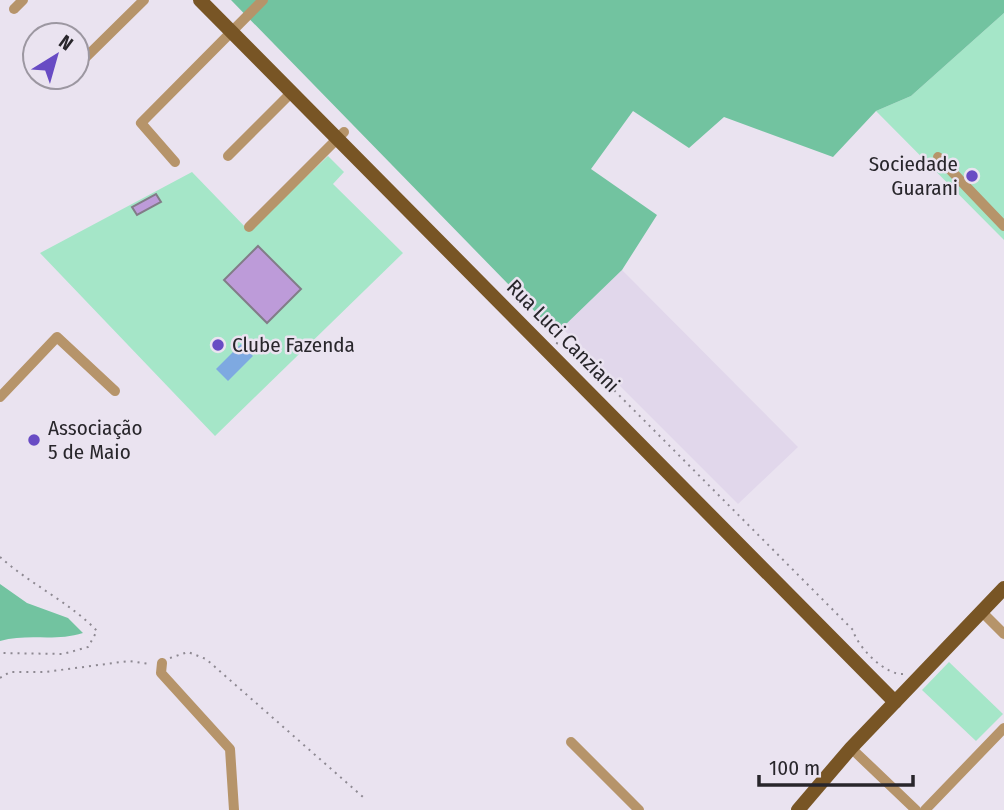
<svg xmlns="http://www.w3.org/2000/svg" width="1004" height="810" font-family="'Fira Sans Condensed',sans-serif">
  <style>
    .built { fill: #e1d7eb }
    .green { fill: #a5e6c8 }
    .forest { fill: #72c3a0 }
    .water { fill: #7ea9e1 }
    .building { fill: #bd9bd9; stroke: #827c88; stroke-width: 2 }
    .lines { fill: none; stroke-linecap: round; stroke-linejoin: round }
    .path { stroke: #8e8992; stroke-width: 2; stroke-dasharray: 2 5; stroke-linecap: butt }
    .minor { stroke: #b6946a; stroke-width: 10 }
    .major { stroke: #785525; stroke-width: 14 }
    .poi-dot { fill: #684bc4; stroke: #eae3f0; stroke-width: 2.5 }
    .labels { text-anchor: middle; stroke-width: 5; stroke-linejoin: round; paint-order: stroke }
    .poi-label { font-size: 21px; fill: #28262b; stroke: #eae3f0; text-anchor: start }
    .street-label { font-size: 21px; fill: #28262b; stroke: #eae3f0 }
  </style>
  <rect width="100%" height="100%" fill="#eae3f0"/>
  <path class="built" d="M622 270 798 447 738 504 562 328Z"/>
  <g class="green">
    <path d="M1004 13V240L876 111 911 96Z"/>
    <path d="M328 156 344 172 333 184 403 253 215 436 40 253 192 172 249 231Z"/>
    <path d="M949 662 1003 714 976 741 922 690Z"/>
  </g>
  <g class="forest">
    <path d="M231 0H1004V13L911 96 876 111 833 157 724 117 689 148 633 111 591 169 657 215 622 270 562 328 550 327Z"/>
    <path d="M0 584 27 603 68 618 83 633C55 642 28 633 0 641Z"/>
  </g>
  <path class="water" d="M241 344 253 356 228 381 216 369Z"/>
  <g class="building">
    <path d="M156 194 161 202 137 215 132 207Z"/>
    <path d="M258 246 301 289 267 323 224 280Z"/>
  </g>
  <g class="lines">
    <g class="path">
      <path d="M556 343 570 346 853 630C857 647 886 676 904 674"/>
      <path d="M0 557C30 584 72 604 97 631L88 647 63 654 0 653"/>
      <path d="M170 658 188 652 206 659 363 797"/>
      <path d="M0 678 10 672H45L129 661 150 664"/>
    </g>
    <g class="minor">
      <path d="M14 9 23 0"/>
      <path d="M79 64 144 0"/>
      <path d="M228 156 292 92"/>
      <path d="M938 157 1004 226"/>
      <path d="M175 162 141 123 263 0"/>
      <path d="M249 227 344 132"/>
      <path d="M0 397 57 337 115 391"/>
      <path d="M981 611 1004 634"/>
      <path d="M162 663 161 673 230 749 234 810"/>
      <path d="M571 742 639 810"/>
      <path d="M851 748 916 810"/>
      <path d="M925 810 1004 728"/>
    </g>
    <g class="major">
      <path d="M200 0 895 702"/>
      <path d="M798 810 851 748 1004 588"/>
    </g>
  </g>
  <g class="poi-dot">
    <circle cx="972" cy="176" r="7"/>
    <circle cx="218" cy="345" r="7"/>
    <circle cx="34" cy="440" r="7"/>
  </g>
  <g class="labels">
    <g class="poi-label">
      <text x="958" y="171" text-anchor="end">Sociedade<tspan x="958" dy="24">Guarani</tspan></text>
      <text x="232" y="352">Clube Fazenda</text>
      <text x="48" y="435">Associação<tspan x="48" dy="24">5 de Maio</tspan></text>
    </g>
    <g class="street-label">
      <text transform="translate(563 336) rotate(45)" y="7">Rua Luci Canziani</text>
    </g>
  </g>
  <g transform="translate(56 56) rotate(37)"><circle r="33" fill="#eae3f0" stroke="#9c97a1" stroke-width="2"/>
  <path d="M0-5L12 26L0 18L-12 26Z" fill="#684bc4"/>
  <text y="-10" font-size="19" font-weight="bold" text-anchor="middle" fill="#28262b">N</text>
  </g>
  <path d="M759 775v10h154v-10" fill="none" stroke="#28262b" stroke-width="3.5"/>
  <text x="769" y="775" font-size="21" fill="#28262b" stroke="#eae3f0" stroke-width="5" paint-order="stroke">100 m</text>
</svg>
